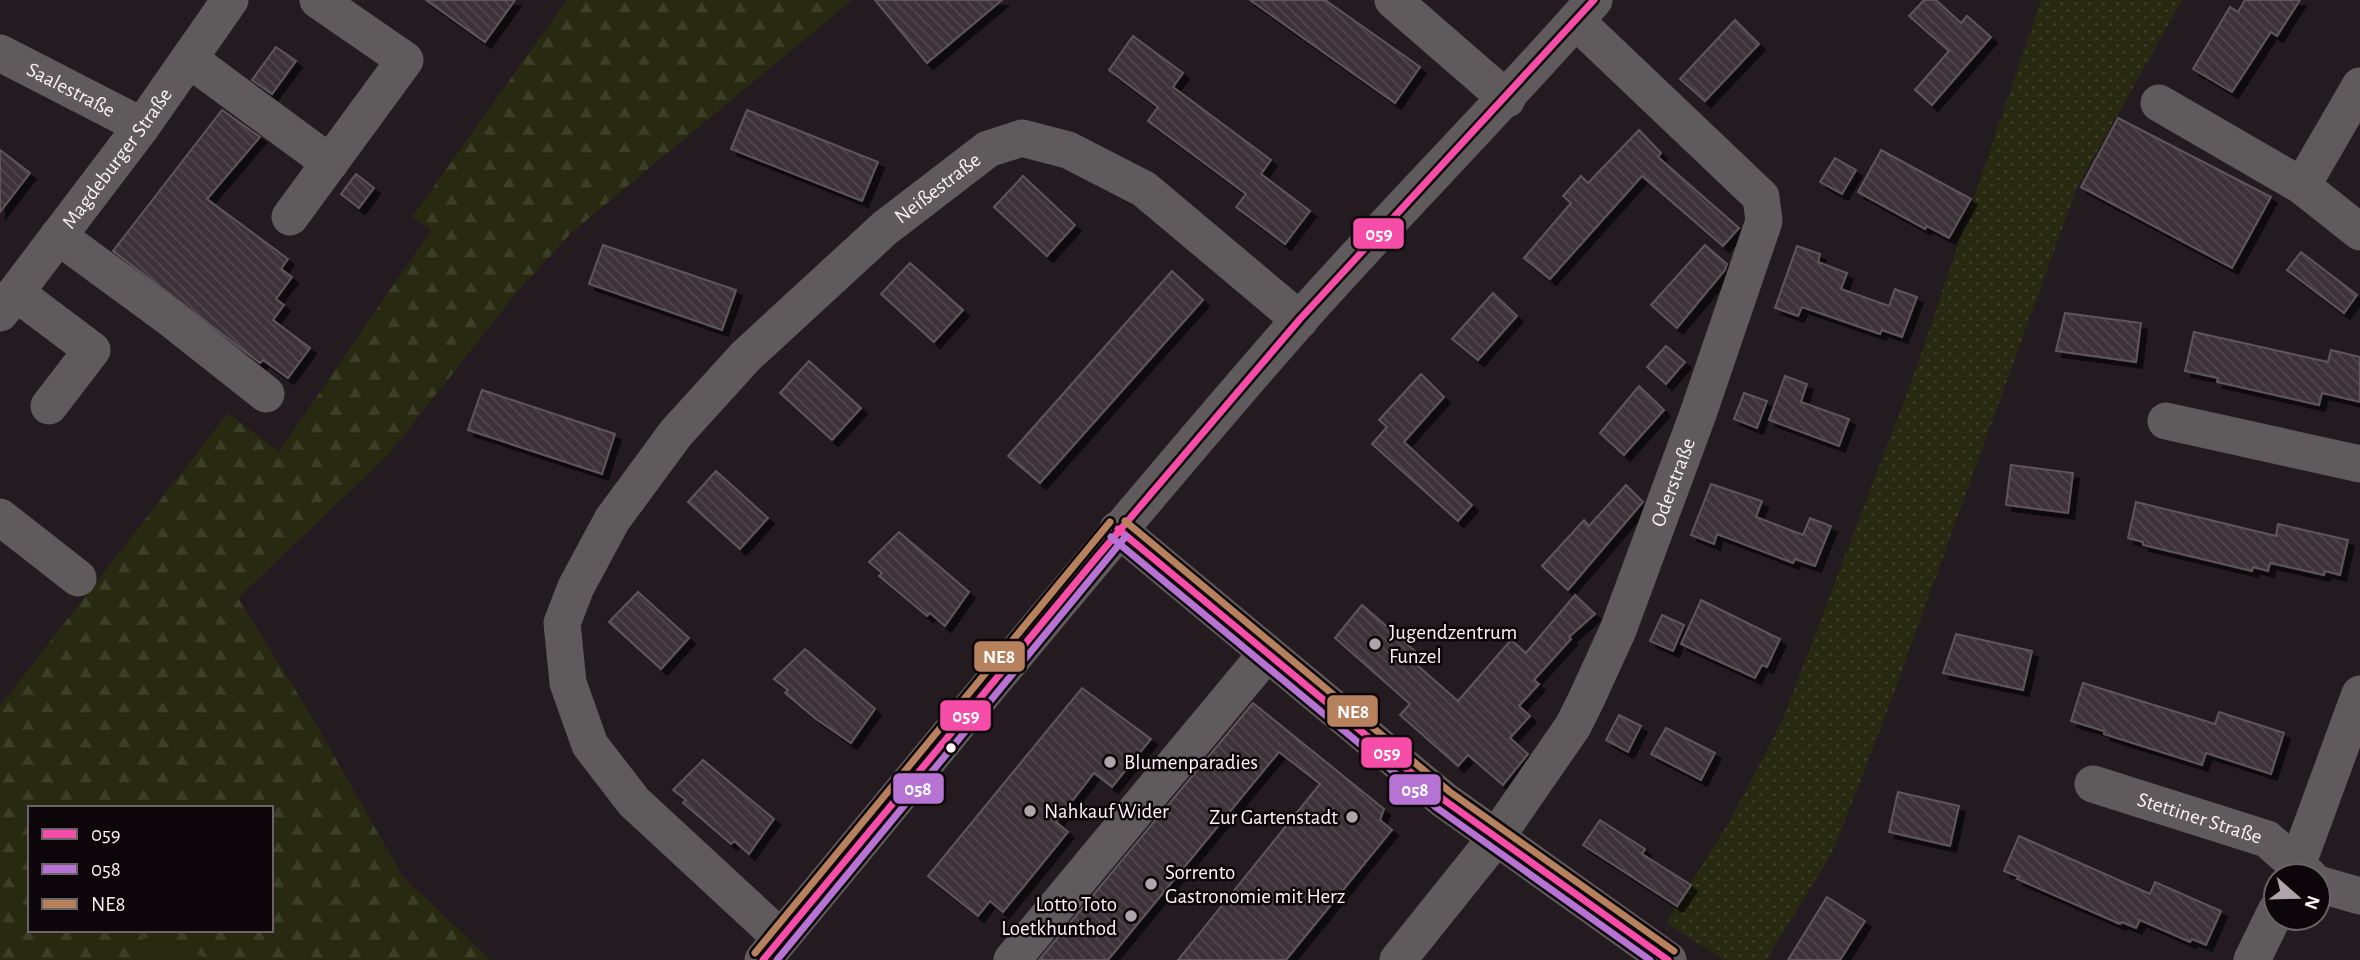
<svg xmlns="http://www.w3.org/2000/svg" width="2360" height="960" font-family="'Alegreya Sans',sans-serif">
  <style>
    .grass { fill: #272a10 }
    .forest { fill: url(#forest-firs); fill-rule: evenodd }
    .park { fill: url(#park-dots) }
    .building { fill: url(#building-back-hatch); stroke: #5f565b; stroke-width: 2; filter: url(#shadow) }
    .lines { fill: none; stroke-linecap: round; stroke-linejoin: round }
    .minor { stroke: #5f5a5c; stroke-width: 37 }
    .bus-1-casing { stroke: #0c0509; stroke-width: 12 }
    .bus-2-casing { stroke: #0c0509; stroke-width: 12 }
    .bus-3-casing { stroke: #0c0509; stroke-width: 12 }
    .bus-1 { stroke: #f54da8; stroke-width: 7 }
    .bus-2 { stroke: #b673d3; stroke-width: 7 }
    .bus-3 { stroke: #b6815c; stroke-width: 7 }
    .poi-dot { fill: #b1a5ac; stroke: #0c0509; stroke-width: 2.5 }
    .bus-dot { fill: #fdf0f7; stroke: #0c0509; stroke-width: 2.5 }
    .labels { text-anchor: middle; stroke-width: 5; stroke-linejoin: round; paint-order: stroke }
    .street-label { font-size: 21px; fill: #fdf0f7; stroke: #0c0509 }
    .poi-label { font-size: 21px; fill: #fdf0f7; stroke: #0c0509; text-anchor: start }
    .line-badge { stroke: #0c0509; stroke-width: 2.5 }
    .badge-label { font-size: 19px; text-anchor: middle; font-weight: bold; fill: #fff }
  </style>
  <defs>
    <pattern id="forest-firs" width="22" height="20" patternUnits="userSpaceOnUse" patternTransform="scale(1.75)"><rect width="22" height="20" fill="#272a10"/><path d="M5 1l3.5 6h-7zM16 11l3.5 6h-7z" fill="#3c3f28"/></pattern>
    <pattern id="park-dots" width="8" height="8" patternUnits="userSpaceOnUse" patternTransform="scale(1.75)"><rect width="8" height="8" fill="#272a10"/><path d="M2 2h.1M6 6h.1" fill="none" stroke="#3c3f28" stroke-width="1.8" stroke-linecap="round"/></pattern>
    <pattern id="building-back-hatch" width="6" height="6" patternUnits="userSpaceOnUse" patternTransform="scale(1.75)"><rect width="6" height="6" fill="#3e3239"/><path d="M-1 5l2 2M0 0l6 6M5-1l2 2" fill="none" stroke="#51464d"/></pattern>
    <filter id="shadow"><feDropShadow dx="6" dy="6" stdDeviation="0" flood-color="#0009"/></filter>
  </defs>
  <rect width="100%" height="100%" fill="#241b20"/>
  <path class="grass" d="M144 936 213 960H136Z"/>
  <path class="forest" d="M567 0H852L571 233 517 292 388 455 238 598 309 712 403 877 491 960H213L144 937 136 960H0V706L228 413 279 452 431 230 412 217ZM30 808H271V930H30Z"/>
  <path class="park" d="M2041 0H2182L2077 187 1884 720 1832 853 1766 960H1725L1666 923 1731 819 1783 719 1915 372Z"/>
  <g class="building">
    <path d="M426 0H515L485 42Z"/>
    <path d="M875 0H1002L927 63Z"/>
    <path d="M1250 0H1325L1420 67 1395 103Z"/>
    <path d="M1924 0H1936L1961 23 1967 16 1991 37 1932 105 1915 90 1949 51 1909 16Z"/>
    <path d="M2245 0H2300L2277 36 2271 32 2232 92 2193 69 2230 7 2238 12Z"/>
    <path d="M1735 20 1759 44 1705 101 1680 79Z"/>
    <path d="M1133 36 1183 73 1173 87 1271 160 1261 174 1310 211 1285 244 1236 207 1246 194 1148 121 1158 107 1109 70Z"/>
    <path d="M276 47 296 61 272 94 252 80Z"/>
    <path d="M222 110 260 137 207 199 288 259 281 269 292 277 276 299 284 305 273 320 310 348 288 378 263 360 260 363 113 251Z"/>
    <path d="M747 110 878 162 862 201 731 149Z"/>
    <path d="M2118 118 2271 197 2232 268 2081 187Z"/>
    <path d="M1639 130 1661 153 1658 157 1739 228 1723 246 1642 176 1550 279 1524 258 1571 203 1563 196 1581 176 1588 183Z"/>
    <path d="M0 150 30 173 0 212Z"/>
    <path d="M1881 150 1971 199 1949 238 1927 226 1925 229 1858 192Z"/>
    <path d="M1835 158 1856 170 1842 194 1820 182Z"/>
    <path d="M356 174 374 188 359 208 341 194Z"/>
    <path d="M1023 176 1075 225 1047 256 994 207Z"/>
    <path d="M603 245 736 290 722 330 589 284Z"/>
    <path d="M1705 245 1727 264 1725 270 1677 328 1651 305Z"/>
    <path d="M1797 246 1820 254 1818 262 1847 273 1841 289 1889 306 1895 289 1917 297 1902 337 1882 330 1880 334 1802 307 1798 316 1775 308Z"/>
    <path d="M2301 252 2357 295 2344 313 2287 270Z"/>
    <path d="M910 263 963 310 934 342 881 294Z"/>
    <path d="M1172 271 1203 300 1040 483 1008 456Z"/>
    <path d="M1493 293 1517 316 1478 360 1452 339Z"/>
    <path d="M2065 313 2141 323 2136 362 2056 351Z"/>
    <path d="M2194 332 2328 362 2331 350 2360 357V402L2322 393 2319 405 2217 382 2218 378 2185 371Z"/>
    <path d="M1666 346 1685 362 1666 384 1647 367Z"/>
    <path d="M809 361 861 408 832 440 780 393Z"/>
    <path d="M1421 374 1444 397 1404 442 1472 505 1458 521 1372 444 1387 427 1379 420Z"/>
    <path d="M1785 376 1807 384 1801 402 1849 419 1839 446 1769 420Z"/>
    <path d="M1639 386 1664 410 1624 455 1600 433Z"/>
    <path d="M482 390 615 434 602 474 468 430Z"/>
    <path d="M1744 393 1767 401 1757 428 1734 419Z"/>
    <path d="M2011 465 2073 473 2068 513 2006 505Z"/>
    <path d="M716 471 768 518 740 549 688 502Z"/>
    <path d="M1711 484 1762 501 1756 517 1803 535 1810 518 1831 526 1815 566 1795 559 1793 563 1717 534 1714 544 1691 535Z"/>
    <path d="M1626 485 1643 502 1568 590 1542 566 1584 520 1589 526Z"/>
    <path d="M2136 502 2276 536 2278 524 2348 540 2340 575 2325 571 2324 575 2270 563 2268 571 2253 567 2252 571 2143 545V542L2128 538Z"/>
    <path d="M899 532 969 592 945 626 930 613 927 616 879 576 882 573 869 562Z"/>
    <path d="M638 592 689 638 661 669 609 622Z"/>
    <path d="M1575 595 1595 614 1569 637 1571 639 1534 680 1539 684 1519 706 1530 716 1510 738 1528 754 1503 785 1468 755 1458 766 1400 715 1410 704 1335 638 1362 605 1415 651 1409 658 1458 701 1511 640 1526 653Z"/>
    <path d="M1701 600 1780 639 1767 667 1762 665 1755 678 1681 644Z"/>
    <path d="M1662 615 1684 625 1673 651 1650 641Z"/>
    <path d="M1956 634 2032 651 2023 690 1943 673Z"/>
    <path d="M805 649 875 709 851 743 816 719 785 693 788 690 774 679Z"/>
    <path d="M2083 683 2215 724 2219 712 2284 733 2271 774 2206 753 2202 765 2104 734V731L2071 721Z"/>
    <path d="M1082 688 1151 739 1112 787 1094 773 1056 822 1068 832 1003 912 990 901 978 916 928 876Z"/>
    <path d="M1253 703 1384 809 1380 820 1392 830 1286 960H1178L1320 784 1279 752 1108 960H1039Z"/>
    <path d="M1619 715 1641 726 1628 752 1606 740Z"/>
    <path d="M1666 728 1715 753 1701 780 1651 754Z"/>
    <path d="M703 760 774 819 749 854 734 841 731 844 683 803 686 800 673 790Z"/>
    <path d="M1898 792 1959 806 1950 846 1889 832Z"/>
    <path d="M1600 820 1645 849 1642 854 1691 885 1677 906 1583 845Z"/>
    <path d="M2019 836 2150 894 2155 882 2221 911 2206 945 2192 939 2190 942 2140 920 2136 928 2122 922 2120 924 2017 879 2019 877 2004 871Z"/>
    <path d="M1827 897 1865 921 1840 960H1788Z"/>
  </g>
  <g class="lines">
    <g class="minor">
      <path d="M1393 0 1507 99"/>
      <path id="s1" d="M0 53 142 126"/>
      <path d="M189 59 330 163"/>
      <path d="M2159 103 2302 186 2360 232"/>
      <path d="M2302 186 2360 86"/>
      <path d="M290 217 405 60 318 0"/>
      <path d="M58 236 166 315 266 394"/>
      <path d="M16 293 92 350 49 406"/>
      <path id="s2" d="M0 313 142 126 230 0"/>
      <path d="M2166 421 2360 464"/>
      <path d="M0 517 78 578"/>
      <path d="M1118 529 1444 800 1668 960"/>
      <path id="s3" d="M2093 784 2267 839 2309 876"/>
      <path d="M2293 876 2360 694"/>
      <path d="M2318 884 2360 896"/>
      <path id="s4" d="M781 938 634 802 590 745 568 683 562 623 576 587 612 520 676 433 746 356 885 228 988 149 1022 138 1068 150 1144 189 1300 320"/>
      <path d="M763 960C941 745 1117 529 1300 319 1396 211 1498 109 1594 0"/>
      <path d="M1012 960 1267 653"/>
      <path id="s5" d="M1398 960 1495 839 1573 726 1586 700 1618 630 1698 414 1764 221 1761 197 1576 21"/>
      <path d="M2252 960 2276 911"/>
    </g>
    <g class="bus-1-casing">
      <g id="bus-1">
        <path d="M1118 529 1444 800 1668 960"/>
        <path d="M763 960 1097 557 1300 319 1594 0"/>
      </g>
    </g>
    <g class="bus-2-casing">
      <g id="bus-2">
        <path d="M1111 537 1437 808 1650 960"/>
        <path d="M777 960 1126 536"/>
      </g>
    </g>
    <g class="bus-3-casing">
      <g id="bus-3">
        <path d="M1125 521 1450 792 1674 951"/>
        <path d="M755 953 1110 522"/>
      </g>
    </g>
    <use href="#bus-1" class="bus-1"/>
    <use href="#bus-2" class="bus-2"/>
    <use href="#bus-3" class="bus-3"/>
  </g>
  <g class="poi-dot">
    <circle cx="1375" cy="644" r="7"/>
    <circle cx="1110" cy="762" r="7"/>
    <circle cx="1030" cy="811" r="7"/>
    <circle cx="1352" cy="817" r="7"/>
    <circle cx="1151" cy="884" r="7"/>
    <circle cx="1131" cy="916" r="7"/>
  </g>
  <circle class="bus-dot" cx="951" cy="748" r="6"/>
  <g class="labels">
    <g class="street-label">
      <text dy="7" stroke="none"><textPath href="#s1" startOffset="80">Saalestraße</textPath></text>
      <text dy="7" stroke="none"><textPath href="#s2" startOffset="194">Magdeburger Straße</textPath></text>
      <text dy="7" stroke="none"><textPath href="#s4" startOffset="980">Neißestraße</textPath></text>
      <text dy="7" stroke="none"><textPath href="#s5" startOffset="556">Oderstraße</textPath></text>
      <text dy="7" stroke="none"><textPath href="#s3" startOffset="112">Stettiner Straße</textPath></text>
    </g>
    <g class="poi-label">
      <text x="1389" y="639">Jugendzentrum<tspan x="1389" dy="24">Funzel</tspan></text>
      <text x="1124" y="769">Blumenparadies</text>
      <text x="1044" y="818">Nahkauf Wider</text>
      <text x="1338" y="824" text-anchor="end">Zur Gartenstadt</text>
      <text x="1165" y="879">Sorrento<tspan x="1165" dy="24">Gastronomie mit Herz</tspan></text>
      <text x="1117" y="911" text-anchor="end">Lotto Toto<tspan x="1117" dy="24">Loetkhunthod</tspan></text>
    </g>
  </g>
  <g class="line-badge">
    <rect x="1352" y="217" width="53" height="33" rx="7" fill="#f54da8"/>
    <rect x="973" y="640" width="53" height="33" rx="7" fill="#b6815c"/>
    <rect x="1326" y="694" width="53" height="34" rx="7" fill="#b6815c"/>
    <rect x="939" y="699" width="53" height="33" rx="7" fill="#f54da8"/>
    <rect x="1360" y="736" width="53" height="33" rx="7" fill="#f54da8"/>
    <rect x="892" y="772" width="53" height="33" rx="7" fill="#b673d3"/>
    <rect x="1388" y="773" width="54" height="33" rx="7" fill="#b673d3"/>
  </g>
  <g class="badge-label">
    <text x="1379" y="240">059</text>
    <text x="999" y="663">NE8</text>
    <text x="1353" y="718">NE8</text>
    <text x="966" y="722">059</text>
    <text x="1387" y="759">059</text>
    <text x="918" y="795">058</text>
    <text x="1415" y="796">058</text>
  </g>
  <rect x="28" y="806" width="245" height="126" fill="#0c0509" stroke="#6c6368" stroke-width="2"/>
  <rect x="42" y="829" width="35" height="10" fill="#f54da8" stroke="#6c6368" stroke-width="2"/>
  <text x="91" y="841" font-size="21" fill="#fdf0f7">059</text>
  <rect x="42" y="864" width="35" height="10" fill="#b673d3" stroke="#6c6368" stroke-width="2"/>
  <text x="91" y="876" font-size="21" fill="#fdf0f7">058</text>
  <rect x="42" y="899" width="35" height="10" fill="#b6815c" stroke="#6c6368" stroke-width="2"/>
  <text x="91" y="911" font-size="21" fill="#fdf0f7">NE8</text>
  <g transform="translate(2297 897) rotate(110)"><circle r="33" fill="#0c0509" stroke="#6c6368" stroke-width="2"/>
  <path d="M0-5L12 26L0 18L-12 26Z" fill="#b1a5ac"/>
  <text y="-10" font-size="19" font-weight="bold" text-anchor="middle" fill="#fdf0f7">N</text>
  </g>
</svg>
